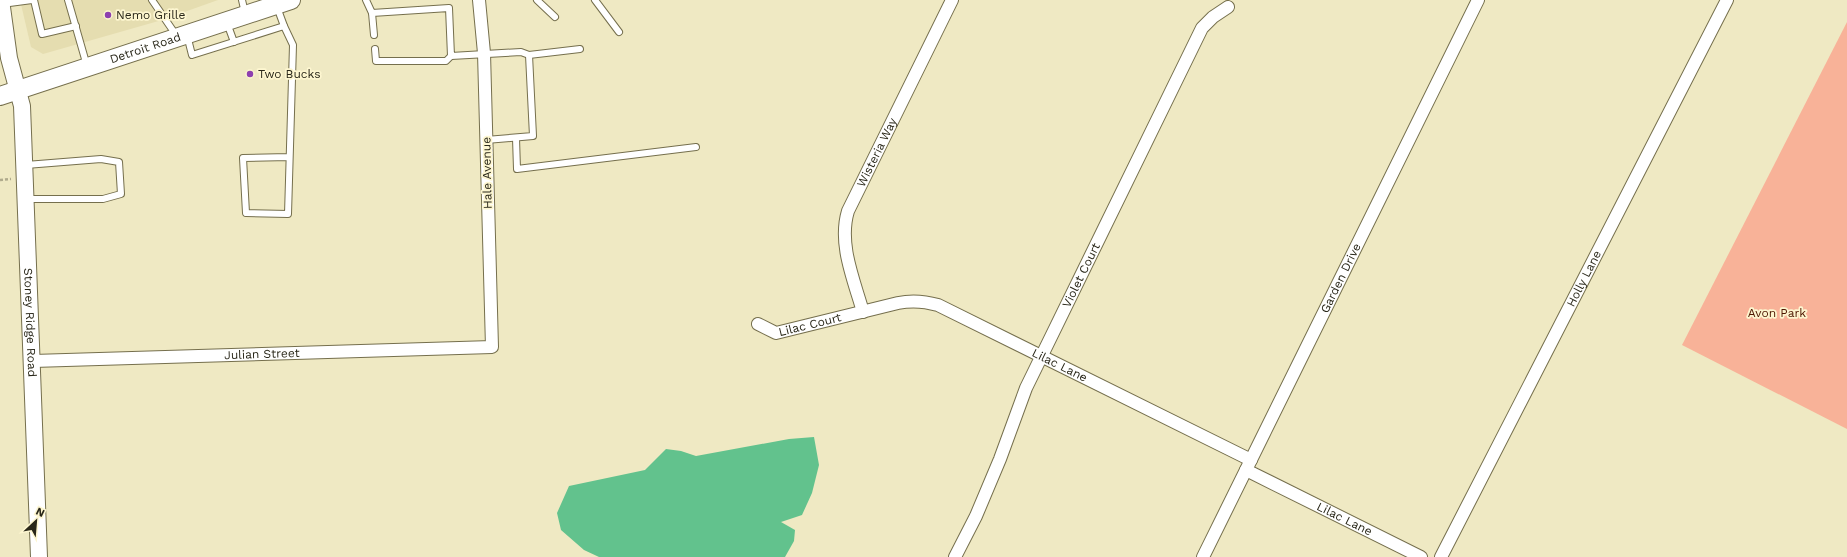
<svg xmlns="http://www.w3.org/2000/svg" width="1847" height="557" font-family="'Work Sans',sans-serif">
  <style>
    .built { fill: #e5ddb0 }
    .green { fill: #f8b298 }
    .water { fill: #62c28d }
    .lines { fill: none; stroke-linecap: round; stroke-linejoin: round }
    .lane-casing { stroke: #756f4d; stroke-width: 8 }
    .street-casing { stroke: #756f4d; stroke-width: 14 }
    .secondary-casing { stroke: #756f4d; stroke-width: 18 }
    .primary-casing { stroke: #756f4d; stroke-width: 20 }
    .path { stroke: #afaa8c; stroke-width: 2.5; stroke-dasharray: 3 2; stroke-linecap: butt }
    .lane { stroke: #fff; stroke-width: 6 }
    .street { stroke: #fff; stroke-width: 12 }
    .secondary { stroke: #fff; stroke-width: 16 }
    .primary { stroke: #fff; stroke-width: 18 }
    .poi-dot { fill: #8d3faf; stroke: #fdf6d0; stroke-width: 1.5 }
    .labels { text-anchor: middle; stroke-width: 3.5; stroke-linejoin: round; paint-order: stroke }
    .poi-label { font-size: 12px; fill: #292719; stroke: #fdf6d0; text-anchor: start }
    .street-label { font-size: 12px; fill: #292719; stroke: #fdf6d0 }
    .park-label { font-size: 12px; fill: #4e1600; stroke: #fdf6d0 }
  </style>
  <rect width="100%" height="100%" fill="#efe9c3"/>
  <path class="built" d="M20 0H218L162 20 43 54 31 47Z"/>
  <path class="green" d="M1847 22V429L1682 345Z"/>
  <path class="water" d="M814 437 819 465 812 493 802 515 781 522 795 530 794 541 785 557H599L584 550 561 530 557 513 569 486 645 470 666 449 681 451 696 456 789 439Z"/>
  <g class="lines">
    <g class="lane-casing">
      <g id="lane">
        <path d="M34 0 42 34 76 26"/>
        <path d="M68 0 87 66"/>
        <path d="M152 0 176 35"/>
        <path d="M242 0 245 13"/>
        <path d="M366 0 372 13 449 8 451 56 521 52 529 55 580 49"/>
        <path d="M537 0 555 17"/>
        <path d="M595 0 619 32"/>
        <path d="M2 4 32 0"/>
        <path d="M277 7 284 26"/>
        <path d="M372 13 374 35"/>
        <path d="M227 23 234 42"/>
        <path d="M187 35 192 55 284 26 293 45 288 214 246 213 243 158 289 157"/>
        <path d="M375 49 376 61H446L451 56"/>
        <path d="M516 138 517 169 696 147"/>
        <path d="M486 140 533 136 529 55"/>
        <path d="M26 165 101 159 119 162 121 194 103 199H27"/>
      </g>
    </g>
    <g class="street-casing">
      <g id="street">
        <path id="s1" d="M863 312C854 280 838 244 848 211L952 0"/>
        <path id="s2" d="M758 324 776 333 898 303C912 300 924 301 938 305L1251 460"/>
        <path id="s3" d="M33 361 492 347 484 53 479 0"/>
        <path id="s4" d="M1246 470 1421 557"/>
        <path id="s5" d="M955 557 976 516 1000 459 1026 388 1202 28 1213 17 1228 7"/>
        <path id="s6" d="M1203 557 1478 0"/>
        <path id="s7" d="M1441 557 1727 0"/>
      </g>
    </g>
    <g class="secondary-casing">
      <g id="secondary">
        <path id="s8" d="M1 0 9 58 22 106 39 557"/>
      </g>
    </g>
    <g class="primary-casing">
      <g id="primary">
        <path id="s9" d="M0 96 291 0"/>
      </g>
    </g>
    <path class="path" d="M0 180 11 179"/>
    <use href="#lane" class="lane"/>
    <use href="#street" class="street"/>
    <use href="#secondary" class="secondary"/>
    <use href="#primary" class="primary"/>
  </g>
  <g class="poi-dot">
    <circle cx="108" cy="15" r="4"/>
    <circle cx="250" cy="74" r="4"/>
  </g>
  <g class="labels">
    <g class="poi-label">
      <text x="116" y="19">Nemo Grille</text>
      <text x="258" y="78">Two Bucks</text>
    </g>
    <g class="street-label">
      <text dy="4" stroke="none"><textPath href="#s9" startOffset="153">Detroit Road</textPath></text>
      <text dy="4" stroke="none"><textPath href="#s1" startOffset="169">Wisteria Way</textPath></text>
      <text transform="translate(487 173) rotate(-91)" y="4">Hale Avenue</text>
      <text dy="4" stroke="none"><textPath href="#s5" startOffset="309">Violet Court</textPath></text>
      <text dy="4" stroke="none"><textPath href="#s7" startOffset="313">Holly Lane</textPath></text>
      <text dy="4" stroke="none"><textPath href="#s6" startOffset="311">Garden Drive</textPath></text>
      <text dy="4" stroke="none"><textPath href="#s8" startOffset="325">Stoney Ridge Road</textPath></text>
      <text dy="4" stroke="none"><textPath href="#s2" startOffset="55">Lilac Court</textPath></text>
      <text dy="4" stroke="none"><textPath href="#s3" startOffset="229">Julian Street</textPath></text>
      <text dy="4" stroke="none"><textPath href="#s2" startOffset="322">Lilac Lane</textPath></text>
      <text dy="4" stroke="none"><textPath href="#s4" startOffset="110">Lilac Lane</textPath></text>
    </g>
    <g class="park-label">
      <text x="1777" y="317">Avon Park</text>
    </g>
  </g>
  <g transform="translate(36 521) rotate(26)" stroke="#fdf6d0" stroke-width="3" paint-order="stroke">
  <path d="M0-3L7 15L0 10L-7 15Z" fill="#292719"/>
  <text y="-6" font-size="11" font-weight="bold" text-anchor="middle" fill="#292719">N</text>
  </g>
</svg>
